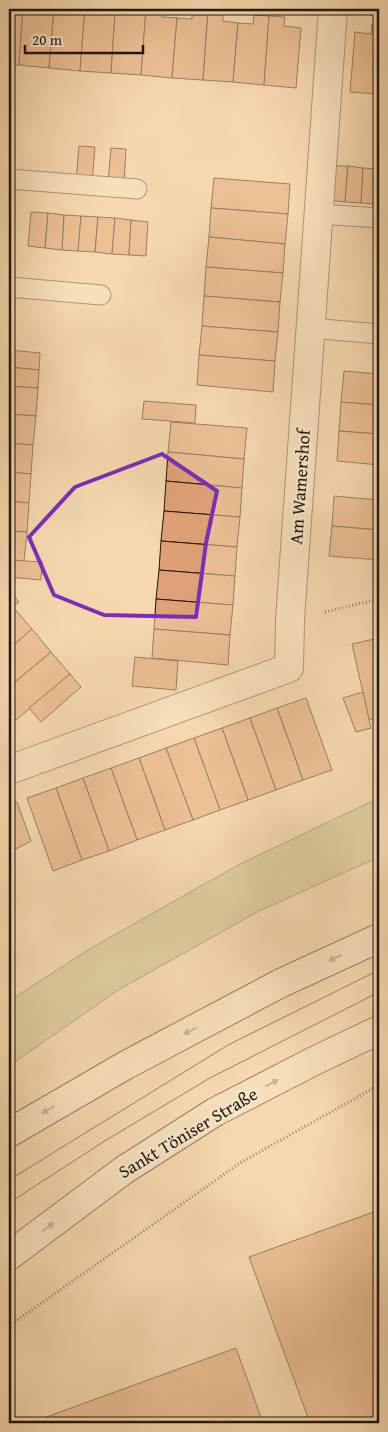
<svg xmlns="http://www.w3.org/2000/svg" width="388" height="1432" font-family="'Gentium Book Plus',serif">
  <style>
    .green { fill: #c0be87; stroke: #706a4a }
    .building { fill: #e0a176; stroke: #1f150e }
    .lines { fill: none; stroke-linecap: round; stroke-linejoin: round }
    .lane-casing { stroke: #544636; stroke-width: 21 }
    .street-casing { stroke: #544636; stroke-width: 30 }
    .secondary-casing { stroke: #1f150e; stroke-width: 30 }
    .path { stroke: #1f150e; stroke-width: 3; stroke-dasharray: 1 2.5; stroke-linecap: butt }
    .lane { stroke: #f8e6ca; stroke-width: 19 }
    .street { stroke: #f8e6ca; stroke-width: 28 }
    .secondary { stroke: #f8e6ca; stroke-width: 28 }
    .tram { stroke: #1f150e; stroke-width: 1 }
    .oneway { fill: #968875 }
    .marked { fill: none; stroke: #7b2cbf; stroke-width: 4; stroke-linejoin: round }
    .labels { text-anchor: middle; stroke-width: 5; stroke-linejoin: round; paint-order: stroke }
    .street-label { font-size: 18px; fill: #1f150e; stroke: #f8e6ca }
  </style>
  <rect width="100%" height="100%" fill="#f5d8ae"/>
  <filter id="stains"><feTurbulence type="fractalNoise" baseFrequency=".004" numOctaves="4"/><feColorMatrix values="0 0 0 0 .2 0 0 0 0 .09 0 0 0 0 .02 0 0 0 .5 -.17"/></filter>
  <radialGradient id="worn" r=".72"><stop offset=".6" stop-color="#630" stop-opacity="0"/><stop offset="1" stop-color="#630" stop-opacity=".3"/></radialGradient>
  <path class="green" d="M379 798V857L259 911 120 989 9 1066V1001L91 948 240 864Z"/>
  <g class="building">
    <path d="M9 9H23L19 65H9Z"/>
    <path d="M23 9H54L49 68 19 65Z"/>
    <path d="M54 9H85L80 71 49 68Z"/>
    <path d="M85 9H100V11L115 13 111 73 80 71Z"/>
    <path d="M131 9H146L141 75 111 73 115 13 130 14Z"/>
    <path d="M146 9H162V17L177 18 172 78 141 75Z"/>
    <path d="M192 10 208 11 203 80 172 78 177 18 192 19Z"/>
    <path d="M208 11 223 13V21L238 23 233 82 203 80Z"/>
    <path d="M254 15 269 16 264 85 233 82 238 23 253 24Z"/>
    <path d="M269 16 285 17 284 26 301 28 296 88 264 85Z"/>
    <path d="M372 24 379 25V94L350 92 355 32 371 34Z"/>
    <path d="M79 146 95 147 92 182 76 181Z"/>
    <path d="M111 148 126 149 124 184 108 183Z"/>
    <path d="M332 166H348L345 202 329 200Z"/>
    <path d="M348 166 363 168 361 203 345 202Z"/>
    <path d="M363 168 379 169 376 204 361 203Z"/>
    <path d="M379 170V204H376Z"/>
    <path d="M214 178 290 184 288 214 211 208Z"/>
    <path d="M211 208 288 214 285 244 209 237Z"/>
    <path d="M31 212 48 213 45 248 28 246Z"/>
    <path d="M48 213 64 215 62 250 45 248Z"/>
    <path d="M64 215 81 216 78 251 62 250Z"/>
    <path d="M81 216 98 217 95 252 78 251Z"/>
    <path d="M98 217 115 218 112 254 95 252Z"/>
    <path d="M115 218 131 220 129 255 112 254Z"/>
    <path d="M131 220 148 222 146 256 129 255Z"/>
    <path d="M209 237 285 244 283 273 206 267Z"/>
    <path d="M206 267 283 273 280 302 204 296Z"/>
    <path d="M204 296 280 302 278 332 202 326Z"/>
    <path d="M202 326 278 332 275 361 199 355Z"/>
    <path d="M9 350 40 353 39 370 9 367Z"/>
    <path d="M199 355 275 361 273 392 197 385Z"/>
    <path d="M9 367 39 370 38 388 9 386Z"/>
    <path d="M344 371 379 374V405L341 402Z"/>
    <path d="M9 386 38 388 36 416 9 414Z"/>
    <path d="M144 401 196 405 195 423 142 419Z"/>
    <path d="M341 402 379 405V434L339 431Z"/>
    <path d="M9 414 36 416 33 445 9 443Z"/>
    <path d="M171 422 247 428 244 459 168 452Z"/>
    <path d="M339 431 379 434V465L337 461Z"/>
    <path d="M9 443 33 445 31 474 9 472Z"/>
    <path d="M168 452 244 459 242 488 166 481Z"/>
    <path d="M9 472 31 474 29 503 9 501Z"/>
    <path d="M166 481 242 488 240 517 164 511Z"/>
    <path d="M334 496 379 500V530L332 526Z"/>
    <path d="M9 501 29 503 27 532 9 531Z"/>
    <path d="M164 511 240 517 237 547 161 541Z"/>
    <path d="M332 526 379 530V560L329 556Z"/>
    <path d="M9 531 27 532 24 561 9 560Z"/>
    <path d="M161 541 237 547 235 576 159 570Z"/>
    <path d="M9 560 42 562 41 580 9 577Z"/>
    <path d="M379 560V589L376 590Z"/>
    <path d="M159 570 235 576 233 605 156 599Z"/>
    <path d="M9 590 19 602 9 610Z"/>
    <path d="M156 599 233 605 230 635 154 629Z"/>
    <path d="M13 607 32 629 9 649V610Z"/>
    <path d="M32 629 51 652 9 687V649Z"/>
    <path d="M154 629 230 635 228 665 152 658Z"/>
    <path d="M379 638V717L369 720 352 644Z"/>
    <path d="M51 652 70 674 16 720 9 711V687Z"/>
    <path d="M135 657 178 661 176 690 132 686Z"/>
    <path d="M70 674 81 687 41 722 29 708Z"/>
    <path d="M363 692 371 728 356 732 343 698Z"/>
    <path d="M306 698 332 770 303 780 277 708Z"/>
    <path d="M277 708 303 780 276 790 250 718Z"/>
    <path d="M250 718 276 790 248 800 222 728Z"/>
    <path d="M222 728 248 800 220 810 194 738Z"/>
    <path d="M194 738 220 810 193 820 166 748Z"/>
    <path d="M166 748 193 820 165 830 139 758Z"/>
    <path d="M139 758 165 830 137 840 111 768Z"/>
    <path d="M111 768 137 840 109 851 83 778Z"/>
    <path d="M83 778 109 851 82 860 56 788Z"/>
    <path d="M56 788 82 860 53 871 27 798Z"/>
    <path d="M17 802 31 841 16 849 9 841V805Z"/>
    <path d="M379 1210V1423H310L249 1257Z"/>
    <path d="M236 1348 263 1423H30Z"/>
  </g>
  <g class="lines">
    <g class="lane-casing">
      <g id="lane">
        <path d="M9 179 137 189"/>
        <path d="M319 214 379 218"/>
        <path d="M9 287 101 295"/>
        <path d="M311 328 379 334"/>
      </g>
    </g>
    <g class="street-casing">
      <path id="street" d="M9 770 289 668 290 620 333 9"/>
    </g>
    <g class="secondary-casing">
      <g id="secondary">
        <path d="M9 1133 126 1065 281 983 379 938"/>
        <path d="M9 1256 124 1170 215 1112 314 1061 379 1030"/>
      </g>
    </g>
    <g class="path">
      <path d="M325 612 379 599"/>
      <path d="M9 1326 240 1163 379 1085"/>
    </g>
    <use href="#lane" class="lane"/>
    <use href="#street" class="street"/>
    <use href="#secondary" class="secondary"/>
    <g class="tram">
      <path d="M9 1180 228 1045 379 970"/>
      <path d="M9 1203 103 1142 210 1078 379 992"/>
    </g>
  </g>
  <defs><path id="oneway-solid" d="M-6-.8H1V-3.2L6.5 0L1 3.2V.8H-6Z" transform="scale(1.25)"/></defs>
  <g class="oneway">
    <use href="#oneway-solid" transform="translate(335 958) rotate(155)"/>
    <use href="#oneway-solid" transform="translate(190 1031) rotate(152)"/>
    <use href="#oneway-solid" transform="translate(272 1083) rotate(-27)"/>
    <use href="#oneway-solid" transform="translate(48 1110) rotate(150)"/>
    <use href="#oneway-solid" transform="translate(48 1227) rotate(-37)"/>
  </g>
  <path d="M0 0H388V1432H0ZM162 454 217 491 206 543 196 617 104 615 54 595 29 537 75 487Z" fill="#f5d8ae" fill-opacity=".55" fill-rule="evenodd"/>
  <path class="marked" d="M162 454 217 491 206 543 196 617 104 615 54 595 29 537 75 487Z"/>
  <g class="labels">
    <g class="street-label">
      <text transform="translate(300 487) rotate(-86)" y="6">Am Wamershof</text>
      <text transform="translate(188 1133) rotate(-31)" y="6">Sankt Töniser Straße</text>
    </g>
  </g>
  <rect width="388" height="1432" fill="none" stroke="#f5d8ae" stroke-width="30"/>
  <rect x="10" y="10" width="368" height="1412" fill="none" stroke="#1f150e" stroke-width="2.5"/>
  <rect x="15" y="15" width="358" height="1402" fill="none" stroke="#1f150e"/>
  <path d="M25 45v8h118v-8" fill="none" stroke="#1f150e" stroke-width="2.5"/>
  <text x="32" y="45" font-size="15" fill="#1f150e" stroke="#f8e6ca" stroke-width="4" paint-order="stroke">20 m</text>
  <rect width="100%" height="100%" filter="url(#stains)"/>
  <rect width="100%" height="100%" fill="url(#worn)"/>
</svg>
